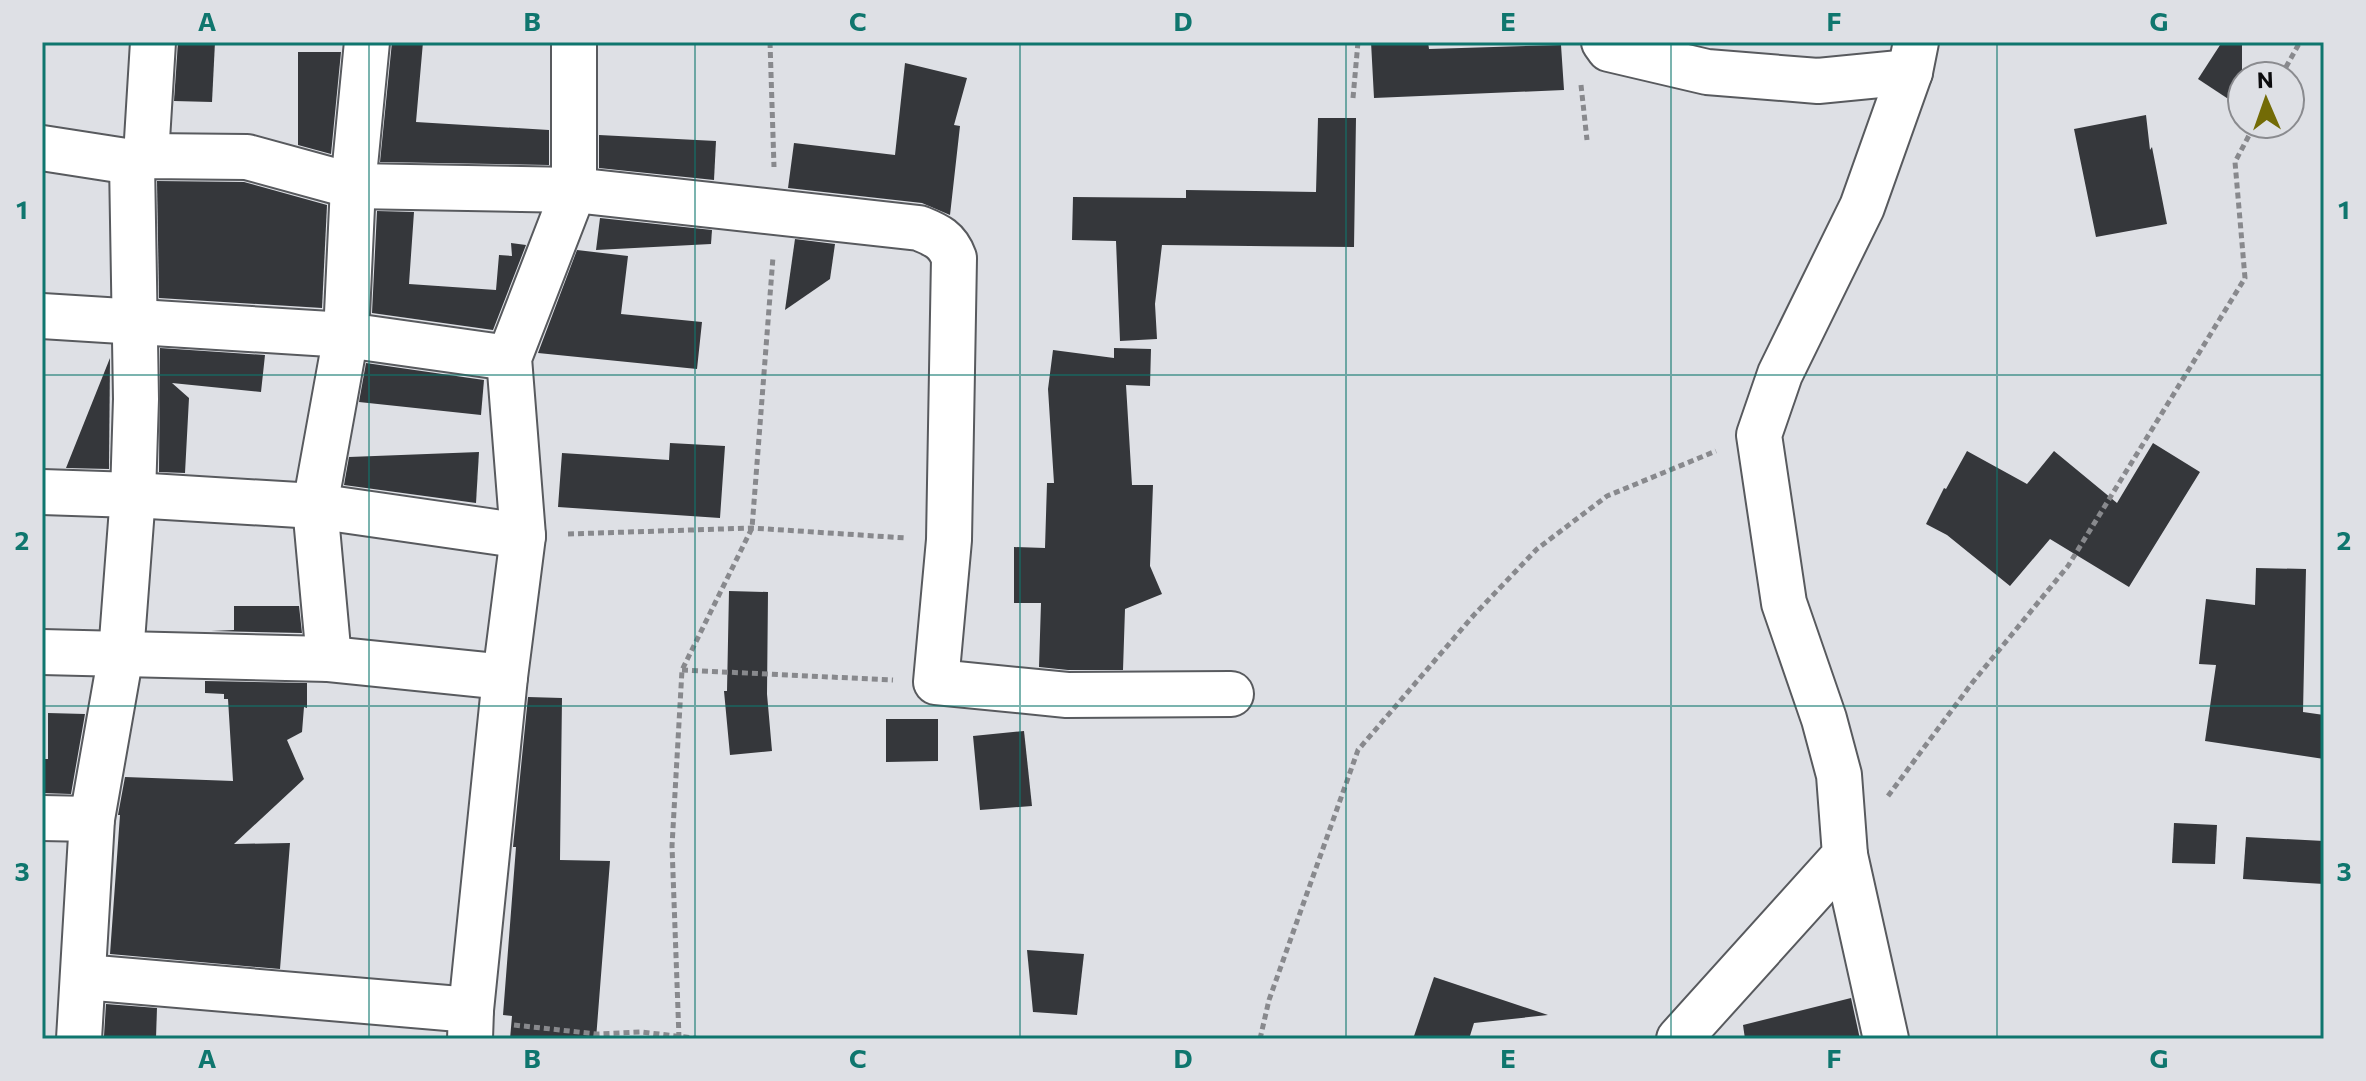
<svg xmlns="http://www.w3.org/2000/svg" width="2366" height="1081" font-family="Commissioner,sans-serif">
  <style>
    .building { fill: #35373b }
    .lines { fill: none; stroke-linecap: round; stroke-linejoin: round }
    .minor-casing { stroke: #585a5e; stroke-width: 48 }
    .path { stroke: #88898d; stroke-width: 5; stroke-dasharray: 6 4; stroke-linecap: butt }
    .minor { stroke: #fff; stroke-width: 44 }
    .grid { fill: none; stroke: #0f766e; stroke-width: 2; stroke-opacity: 0.55 }
    .neatline { fill: none; stroke: #0f766e; stroke-width: 3 }
    .grid-label { font-size: 26px; text-anchor: middle; font-weight: bold; fill: #0f766e }
  </style>
  <rect width="100%" height="100%" fill="#dee0e5"/>
  <g class="building">
    <path d="M178 42H215L212 102 174 101Z"/>
    <path d="M392 42H423L416 122 549 130V165L380 162Z"/>
    <path d="M1371 42H1428L1429 49 1561 45 1564 90 1374 98Z"/>
    <path d="M2222 42H2242V108L2198 79Z"/>
    <path d="M298 52H341L331 154 298 145Z"/>
    <path d="M905 63 967 78 954 125 960 126 950 215 922 203 788 188 794 143 895 155Z"/>
    <path d="M2146 115 2150 150 2152 147 2167 224 2096 237 2074 129Z"/>
    <path d="M1318 118H1356L1354 247 1162 245 1155 304 1157 339 1120 341 1116 241 1072 240 1073 197 1186 198V190L1316 192Z"/>
    <path d="M599 135 716 141 714 180 599 168Z"/>
    <path d="M157 181 244 182 327 205 322 308 159 298Z"/>
    <path d="M377 211 414 212 409 284 496 290 499 255 512 256 511 243 526 245 493 330 372 313Z"/>
    <path d="M600 218 712 230 711 244 596 250Z"/>
    <path d="M795 239 835 244 830 279 785 310Z"/>
    <path d="M577 250 628 256 621 314 702 322 697 369 538 353Z"/>
    <path d="M160 348 265 355 261 392 172 383 189 398 185 473 159 472Z"/>
    <path d="M1114 348 1151 349 1150 386 1126 385 1132 485H1153L1150 566 1162 594 1125 609 1123 670H1068L1039 667 1041 603H1014V547L1045 548 1047 483H1054L1048 389 1053 350 1114 358Z"/>
    <path d="M110 358 109 469 66 468Z"/>
    <path d="M366 363 484 380 481 415 359 402Z"/>
    <path d="M670 443 725 446 720 518 558 507 562 453 669 460Z"/>
    <path d="M2153 443 2200 472 2129 587 2050 539 2010 586 1947 535 1926 524 1944 488 1946 489 1967 451 2027 484 2054 451 2117 503Z"/>
    <path d="M479 452 476 503 344 485 349 457Z"/>
    <path d="M2256 568 2306 569 2303 712 2324 715V759L2205 741 2216 665 2199 664 2206 599 2255 605Z"/>
    <path d="M729 591 768 592 767 694 772 751 730 755 724 691H727Z"/>
    <path d="M234 606H299L302 633 211 631 234 630Z"/>
    <path d="M205 681 307 683V708L304 707 302 732 287 740 304 779 234 844 290 843 280 969 110 954 120 815H118L125 777 233 781 228 699H224V694L205 693Z"/>
    <path d="M528 697 562 698 560 860 610 861 596 1039H510L512 1016 503 1015 516 847H513Z"/>
    <path d="M48 713 85 714 71 794 42 793V759H48Z"/>
    <path d="M886 719H938V761L886 762Z"/>
    <path d="M1024 731 1032 806 980 810 973 736Z"/>
    <path d="M2174 823 2217 825 2215 864 2172 863Z"/>
    <path d="M2246 837 2324 841V884L2243 879Z"/>
    <path d="M1027 950 1084 954 1077 1015 1033 1012Z"/>
    <path d="M1434 977 1548 1015 1474 1023 1469 1039H1413Z"/>
    <path d="M1851 998 1860 1039H1745L1743 1025Z"/>
    <path d="M106 1004 157 1008 156 1038 104 1036Z"/>
  </g>
  <g class="lines">
    <g class="minor-casing">
      <g id="minor">
        <path d="M1604 42 1609 49 1707 72 1818 81 1910 72"/>
        <path d="M42 148 132 162 146 156 247 157 353 186 574 190 919 228C936 235 947 239 954 258L949 540 936 682 1067 695 1231 694"/>
        <path d="M146 156 153 42"/>
        <path d="M42 316 346 335 509 358"/>
        <path d="M42 492 133 495 315 506 523 536"/>
        <path d="M42 652 329 659 505 677"/>
        <path d="M329 659 315 506 346 335 353 186 367 42"/>
        <path d="M42 818 92 819"/>
        <path d="M1845 855 1886 1039"/>
        <path d="M84 977 471 1010"/>
        <path d="M79 1039 92 819 121 654 133 495 136 399 132 162"/>
        <path d="M470 1039 471 1010 505 677 523 536 509 358 574 190V42"/>
        <path d="M1679 1039 1845 855 1839 775 1824 719 1784 603 1759 435 1780 374 1862 207 1910 72 1916 42"/>
      </g>
    </g>
    <g class="path">
      <path d="M770 42 774 167"/>
      <path d="M2281 76 2300 42"/>
      <path d="M1581 85 1587 140"/>
      <path d="M1353 98 1358 42"/>
      <path d="M568 534 752 528 906 538"/>
      <path d="M682 670 893 680"/>
      <path d="M1888 796 1972 683 2068 566 2245 278 2235 162 2255 124"/>
      <path d="M514 1025 597 1034 641 1032 702 1039"/>
      <path d="M679 1038 672 846 682 670 752 528 773 257"/>
      <path d="M1260 1039 1269 1000 1358 750 1473 616 1537 549 1607 496 1716 451"/>
    </g>
    <use href="#minor" class="minor"/>
  </g>
  <path class="grid" d="M369 42V1039M695 42V1039M1020 42V1039M1346 42V1039M1671 42V1039M1997 42V1039M42 375H2324M42 706H2324"/>
  <rect width="2366" height="1081" fill="none" stroke="#dee0e5" stroke-width="88"/>
  <g transform="translate(2266 100) rotate(358)"><circle r="38" fill="#dee0e5" stroke="#8a8b8f" stroke-width="2"/>
  <path d="M0-6L14 30L0 20L-14 30Z" fill="#736b06"/>
  <text y="-12" font-size="22" font-weight="bold" text-anchor="middle" fill="#0c0c0e">N</text>
  </g>
  <rect x="44" y="44" width="2278" height="993" class="neatline"/>
  <g class="grid-label">
    <text x="207" y="31">A</text>
    <text x="532" y="31">B</text>
    <text x="858" y="31">C</text>
    <text x="1183" y="31">D</text>
    <text x="1508" y="31">E</text>
    <text x="1834" y="31">F</text>
    <text x="2159" y="31">G</text>
    <text x="22" y="219">1</text>
    <text x="2344" y="219">1</text>
    <text x="22" y="550">2</text>
    <text x="2344" y="550">2</text>
    <text x="22" y="881">3</text>
    <text x="2344" y="881">3</text>
    <text x="207" y="1068">A</text>
    <text x="532" y="1068">B</text>
    <text x="858" y="1068">C</text>
    <text x="1183" y="1068">D</text>
    <text x="1508" y="1068">E</text>
    <text x="1834" y="1068">F</text>
    <text x="2159" y="1068">G</text>
  </g>
</svg>
